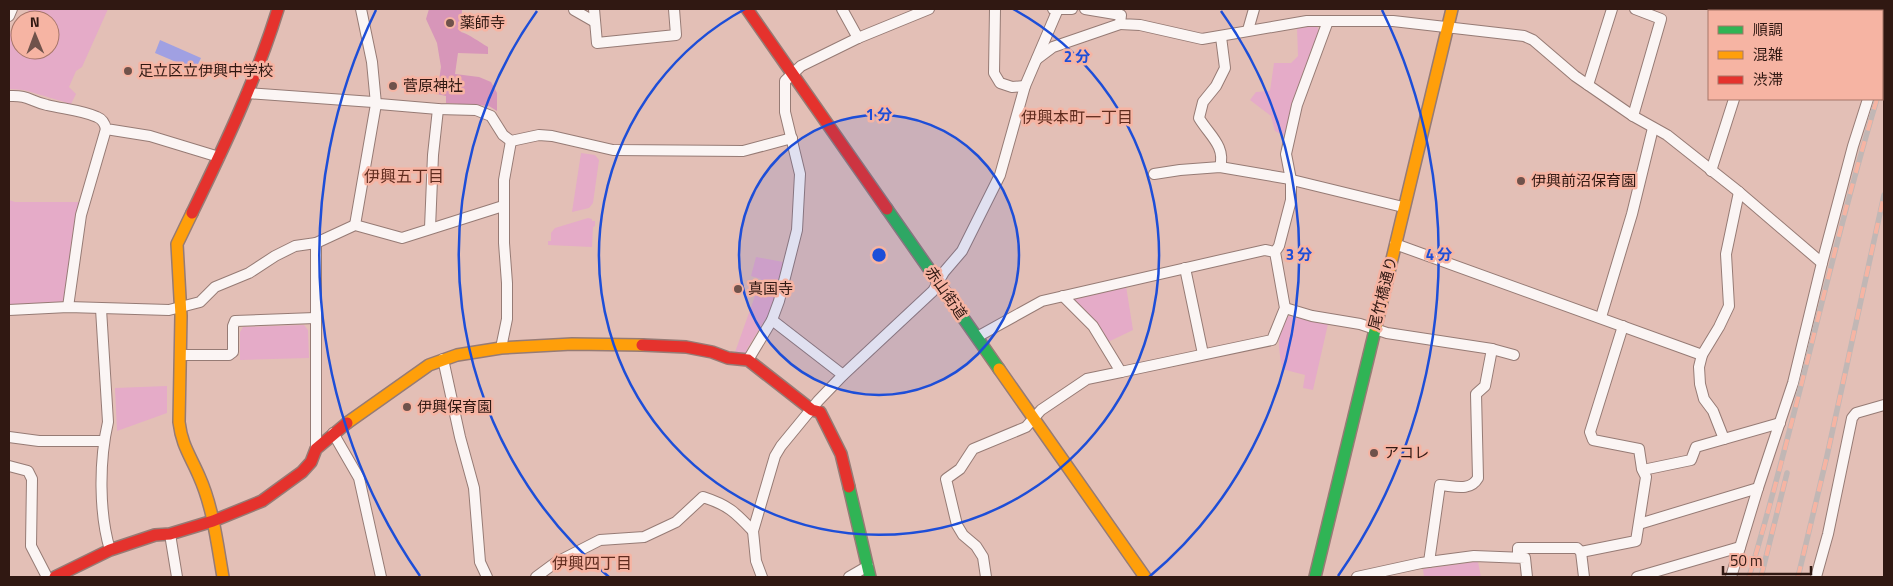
<svg xmlns="http://www.w3.org/2000/svg" width="1893" height="586" font-family="'Titillium Web','Noto Sans JP',sans-serif">
  <style>
    .green { fill: #e5abc8; fill-rule: evenodd }
    .forest { fill: #d796b9 }
    .water { fill: #a0a0e2 }
    .lines { fill: none; stroke-linecap: round; stroke-linejoin: round }
    .street-casing { stroke: #967b75; stroke-width: 12 }
    .fast-casing { stroke: #967b75; stroke-width: 14 }
    .slow-casing { stroke: #967b75; stroke-width: 14 }
    .jam-casing { stroke: #967b75; stroke-width: 14 }
    .street { stroke: #fbf5f4; stroke-width: 10 }
    .fast { stroke: #30b455; stroke-width: 11 }
    .slow { stroke: #ff9f0a; stroke-width: 11 }
    .jam { stroke: #e5322d; stroke-width: 11 }
    .rail-casing { stroke: #c1b7b5; stroke-width: 5.5 }
    .rail { stroke: #f6b4a3; stroke-width: 4; stroke-dasharray: 11; stroke-linecap: butt }
    .ring { fill: none; stroke: #1d4ed8; stroke-width: 2.5 }
    .poi-dot { fill: #6f524b; stroke: #f6b4a3; stroke-width: 2 }
    .labels { text-anchor: middle; stroke-width: 5; stroke-linejoin: round; paint-order: stroke }
    .poi-label { font-size: 15px; fill: #301812; stroke: #f6b4a3; text-anchor: start }
    .street-label { font-size: 15px; fill: #301812; stroke: #f6b4a3 }
    .neighbourhood-label { font-size: 16px; fill: #612c1f; stroke: #f6b4a3 }
    .centre { fill: #1d4ed8; stroke: #f6b4a3; stroke-width: 2.5 }
    .ring-label { font-size: 15px; text-anchor: middle; font-weight: bold; fill: #1d4ed8; stroke: #f6b4a3; stroke-width: 5; stroke-linejoin: round; paint-order: stroke }
  </style>
  <rect width="100%" height="100%" fill="#e3bfb6"/>
  <g class="green">
    <path d="M29 9H108L82 67 76 71 69 87 76 94 71 104 24 90 9 89V36L18 19H25ZM20 20H50V50H20Z"/>
    <path d="M1316 24 1319 31 1292 103 1285 136 1275 131 1271 116 1250 100 1256 92 1270 91 1274 63H1291L1298 56 1297 27Z"/>
    <path d="M581 153 595 155 599 160 593 203 589 208 572 212Z"/>
    <path d="M9 200 15 202H80L65 301 49 304 10 305Z"/>
    <path d="M588 218 592 219V221H595V226L593 227 592 247 548 245V241H551V233L555 228Z"/>
    <path d="M756 257 783 262 775 298 768 315 747 349 748 354 734 355 761 279 751 276Z"/>
    <path d="M1126 286 1133 330 1108 342 1072 298Z"/>
    <path d="M1288 316 1328 324 1313 390 1303 388 1305 375 1282 369C1279 344 1275 339 1288 316Z"/>
    <path d="M304 325 308 330 309 358 240 360V332L243 327Z"/>
    <path d="M167 386V413L117 431 115 388Z"/>
    <path d="M1474 562H1478L1481 577H1424L1423 569Z"/>
  </g>
  <path class="forest" d="M429 9H462L461 32C469 34 479 42 488 47V54L458 53 455 74 479 77 491 82 497 93V111L489 106 446 103V96L437 94 441 67 437 43 426 19Z"/>
  <path class="water" d="M160 40 201 58 195 70 155 53Z"/>
  <g class="lines">
    <g class="street-casing">
      <g id="street">
        <path d="M594 9 597 43 676 35 674 9"/>
        <path d="M842 9 858 38"/>
        <path d="M995 9 994 73 1000 83 1012 87 1025 86"/>
        <path d="M1053 9H1072"/>
        <path d="M1085 9 1121 15 1120 24 1140 25 1202 39 1307 21H1393L1524 36 1533 40 1575 76 1633 116 1667 135 1739 192 1822 263"/>
        <path d="M574 10 595 22"/>
        <path d="M1762 11 1763 9"/>
        <path d="M9 16 12 9"/>
        <path d="M1248 30 1254 9"/>
        <path d="M1882 54 1884 46"/>
        <path d="M1037 59 1053 47 1120 24"/>
        <path d="M1588 85 1612 9"/>
        <path d="M247 93 373 102 379 104 438 109 476 110 491 116 503 135 511 141 539 135 552 136 613 150 743 151 792 138"/>
        <path d="M9 96C29 95 29 101 47 105 63 109 81 110 97 117 102 119 105 124 106 129L150 136 219 157"/>
        <path d="M1633 116 1661 19 1635 9"/>
        <path d="M1220 167C1226 146 1209 135 1199 118L1203 102 1216 86 1225 68 1221 37"/>
        <path d="M1711 171 1734 99"/>
        <path d="M1154 174 1180 170 1220 167 1284 178 1403 207"/>
        <path d="M355 225 376 104 372 62 361 9"/>
        <path d="M430 228 433 155 438 109"/>
        <path d="M316 243V449"/>
        <path d="M1395 244 1702 355"/>
        <path d="M1185 268 1203 354"/>
        <path d="M1063 296 1093 326 1121 372 1272 340 1285 308 1275 252 1279 246 1291 200V180L1286 154 1297 105 1328 21"/>
        <path d="M68 307 81 215 106 129"/>
        <path d="M1285 308 1312 316 1360 324 1387 333 1492 349 1514 355"/>
        <path d="M101 309 108 422C99 461 99 513 110 550"/>
        <path d="M9 310 68 307 169 310 200 302 215 287 249 273 275 256 295 246 316 243 355 225 402 238 503 206"/>
        <path d="M1601 317 1632 214 1653 128"/>
        <path d="M772 320 843 375"/>
        <path d="M977 337 1042 301 1265 250 1275 252"/>
        <path d="M501 348 507 319V283L504 243V180L511 141"/>
        <path d="M181 355H229L233 352V326L235 321 315 318"/>
        <path d="M443 359 460 437 474 488 480 562 487 577"/>
        <path d="M748 360 772 320 779 301 797 230 800 174 785 112V81L801 66 858 38 929 9"/>
        <path d="M333 433 359 478 381 577"/>
        <path d="M9 437 39 441H104"/>
        <path d="M1724 439 1713 411 1704 399 1700 384 1699 367 1702 355 1719 327 1729 306 1726 254 1739 192"/>
        <path d="M9 466 28 471 32 479 31 546 47 577"/>
        <path d="M1643 470 1691 460 1696 447 1780 423"/>
        <path d="M1639 524 1758 488"/>
        <path d="M170 534 177 577"/>
        <path d="M1581 552 1636 541 1646 477 1642 469 1639 449 1593 440 1590 432 1623 326"/>
        <path d="M1518 557V548H1577L1581 552 1584 577"/>
        <path d="M1429 562 1440 485C1454 486 1470 492 1478 478L1476 394 1485 386 1492 349"/>
        <path d="M536 577 555 563 600 540 644 537 676 522 703 497C728 505 735 512 753 531"/>
        <path d="M762 577 756 561 753 531 775 456 781 446 818 401 843 375 933 291 944 272 962 251 1000 175 1025 86 1058 9"/>
        <path d="M849 577 868 566"/>
        <path d="M986 577 983 557 976 546 963 535 957 525 946 479 960 469 973 449 1026 427 1041 410 1087 379 1121 372"/>
        <path d="M1357 577 1421 563 1474 556 1525 558 1527 577"/>
        <path d="M1637 577 1740 547"/>
        <path d="M1731 577 1758 488 1793 383 1822 263 1853 146 1868 99"/>
        <path d="M1816 577 1828 534 1852 418 1856 413 1884 405"/>
      </g>
    </g>
    <g class="fast-casing">
      <g id="fast">
        <path d="M887 209 999 369"/>
        <path d="M849 487 870 577"/>
        <path d="M1315 577 1376 326"/>
      </g>
    </g>
    <g class="slow-casing">
      <g id="slow">
        <path d="M192 213 177 244 181 316 179 422C182 446 190 455 199 476 213 507 217 543 223 577"/>
        <path d="M1376 326 1452 9"/>
        <path d="M999 369 1145 577"/>
        <path d="M347 423 429 365 457 355 501 348 572 344 642 345"/>
      </g>
    </g>
    <g class="jam-casing">
      <g id="jam">
        <path d="M747 9 887 209"/>
        <path d="M192 213C224 147 256 80 278 9"/>
        <path d="M642 345 686 347 712 352 728 358 748 360 812 410 820 412 841 454 849 487"/>
        <path d="M55 577 110 550 155 535 170 534 213 521 262 501 302 472 311 462 316 449 347 423"/>
      </g>
    </g>
    <use href="#street" class="street"/>
    <use href="#fast" class="fast"/>
    <use href="#slow" class="slow"/>
    <use href="#jam" class="jam"/>
    <g class="rail-casing">
      <g id="rail">
        <path d="M1882 82 1884 74"/>
        <path d="M1749 577C1797 419 1829 257 1877 99"/>
        <path d="M1761 577 1787 473"/>
        <path d="M1798 577 1827 456 1884 195"/>
      </g>
    </g>
    <use href="#rail" class="rail"/>
  </g>
  <circle cx="879" cy="255" r="140" fill="#1d4ed8" fill-opacity=".12"/>
  <g class="ring">
    <circle cx="879" cy="255" r="140"/>
    <path d="M1013 9A280 280 0 1 1 745 9"/>
    <path d="M609 577A420 420 0 0 1 537 11M1221 11A420 420 0 0 1 1149 577"/>
    <path d="M420 576A560 560 0 0 1 376 10M1382 10A560 560 0 0 1 1338 576"/>
  </g>
  <g class="poi-dot">
    <circle cx="450" cy="23" r="5"/>
    <circle cx="128" cy="71" r="5"/>
    <circle cx="393" cy="86" r="5"/>
    <circle cx="1521" cy="181" r="5"/>
    <circle cx="738" cy="289" r="5"/>
    <circle cx="407" cy="407" r="5"/>
    <circle cx="1374" cy="453" r="5"/>
  </g>
  <g class="labels">
    <g class="poi-label">
      <text x="460" y="28">薬師寺</text>
      <text x="138" y="76">足立区立伊興中学校</text>
      <text x="403" y="91">菅原神社</text>
      <text x="1531" y="186">伊興前沼保育園</text>
      <text x="748" y="294">真国寺</text>
      <text x="417" y="412">伊興保育園</text>
      <text x="1384" y="458">アコレ</text>
    </g>
    <g class="street-label">
      <text transform="translate(946 293) rotate(55)" y="5">赤山街道</text>
      <text transform="translate(1383 293) rotate(-76)" y="5">尾竹橋通り</text>
    </g>
    <g class="neighbourhood-label">
      <text x="1077" y="123">伊興本町一丁目</text>
      <text x="404" y="182">伊興五丁目</text>
      <text x="592" y="569">伊興四丁目</text>
    </g>
  </g>
  <circle cx="879" cy="255" r="8" class="centre"/>
  <g class="ring-label">
    <text x="1077" y="62">2 分</text>
    <text x="879" y="120">1 分</text>
    <text x="1299" y="260">3 分</text>
    <text x="1439" y="260">4 分</text>
  </g>
  <rect width="1893" height="586" fill="none" stroke="#301812" stroke-width="20"/>
  <rect x="1708" y="10" width="175" height="90" fill="#f6b4a3" stroke="#a77669"/>
  <rect x="1718" y="26" width="25" height="8" fill="#30b455" stroke="#a77669"/>
  <text x="1753" y="35" font-size="15" fill="#301812">順調</text>
  <rect x="1718" y="51" width="25" height="8" fill="#ff9f0a" stroke="#a77669"/>
  <text x="1753" y="60" font-size="15" fill="#301812">混雑</text>
  <rect x="1718" y="76" width="25" height="8" fill="#e5322d" stroke="#a77669"/>
  <text x="1753" y="85" font-size="15" fill="#301812">渋滞</text>
  <g transform="translate(35 35) rotate(359)"><circle r="24" fill="#f6b4a3" stroke="#a77669"/>
  <path d="M0-4L9 19L0 12L-9 19Z" fill="#6f524b"/>
  <text y="-8" font-size="14" font-weight="bold" text-anchor="middle" fill="#301812">N</text>
  </g>
  <path d="M1723 566v8h88v-8" fill="none" stroke="#301812" stroke-width="2.5"/>
  <text x="1730" y="566" font-size="15" fill="#301812" stroke="#f6b4a3" stroke-width="4" paint-order="stroke">50 m</text>
</svg>
